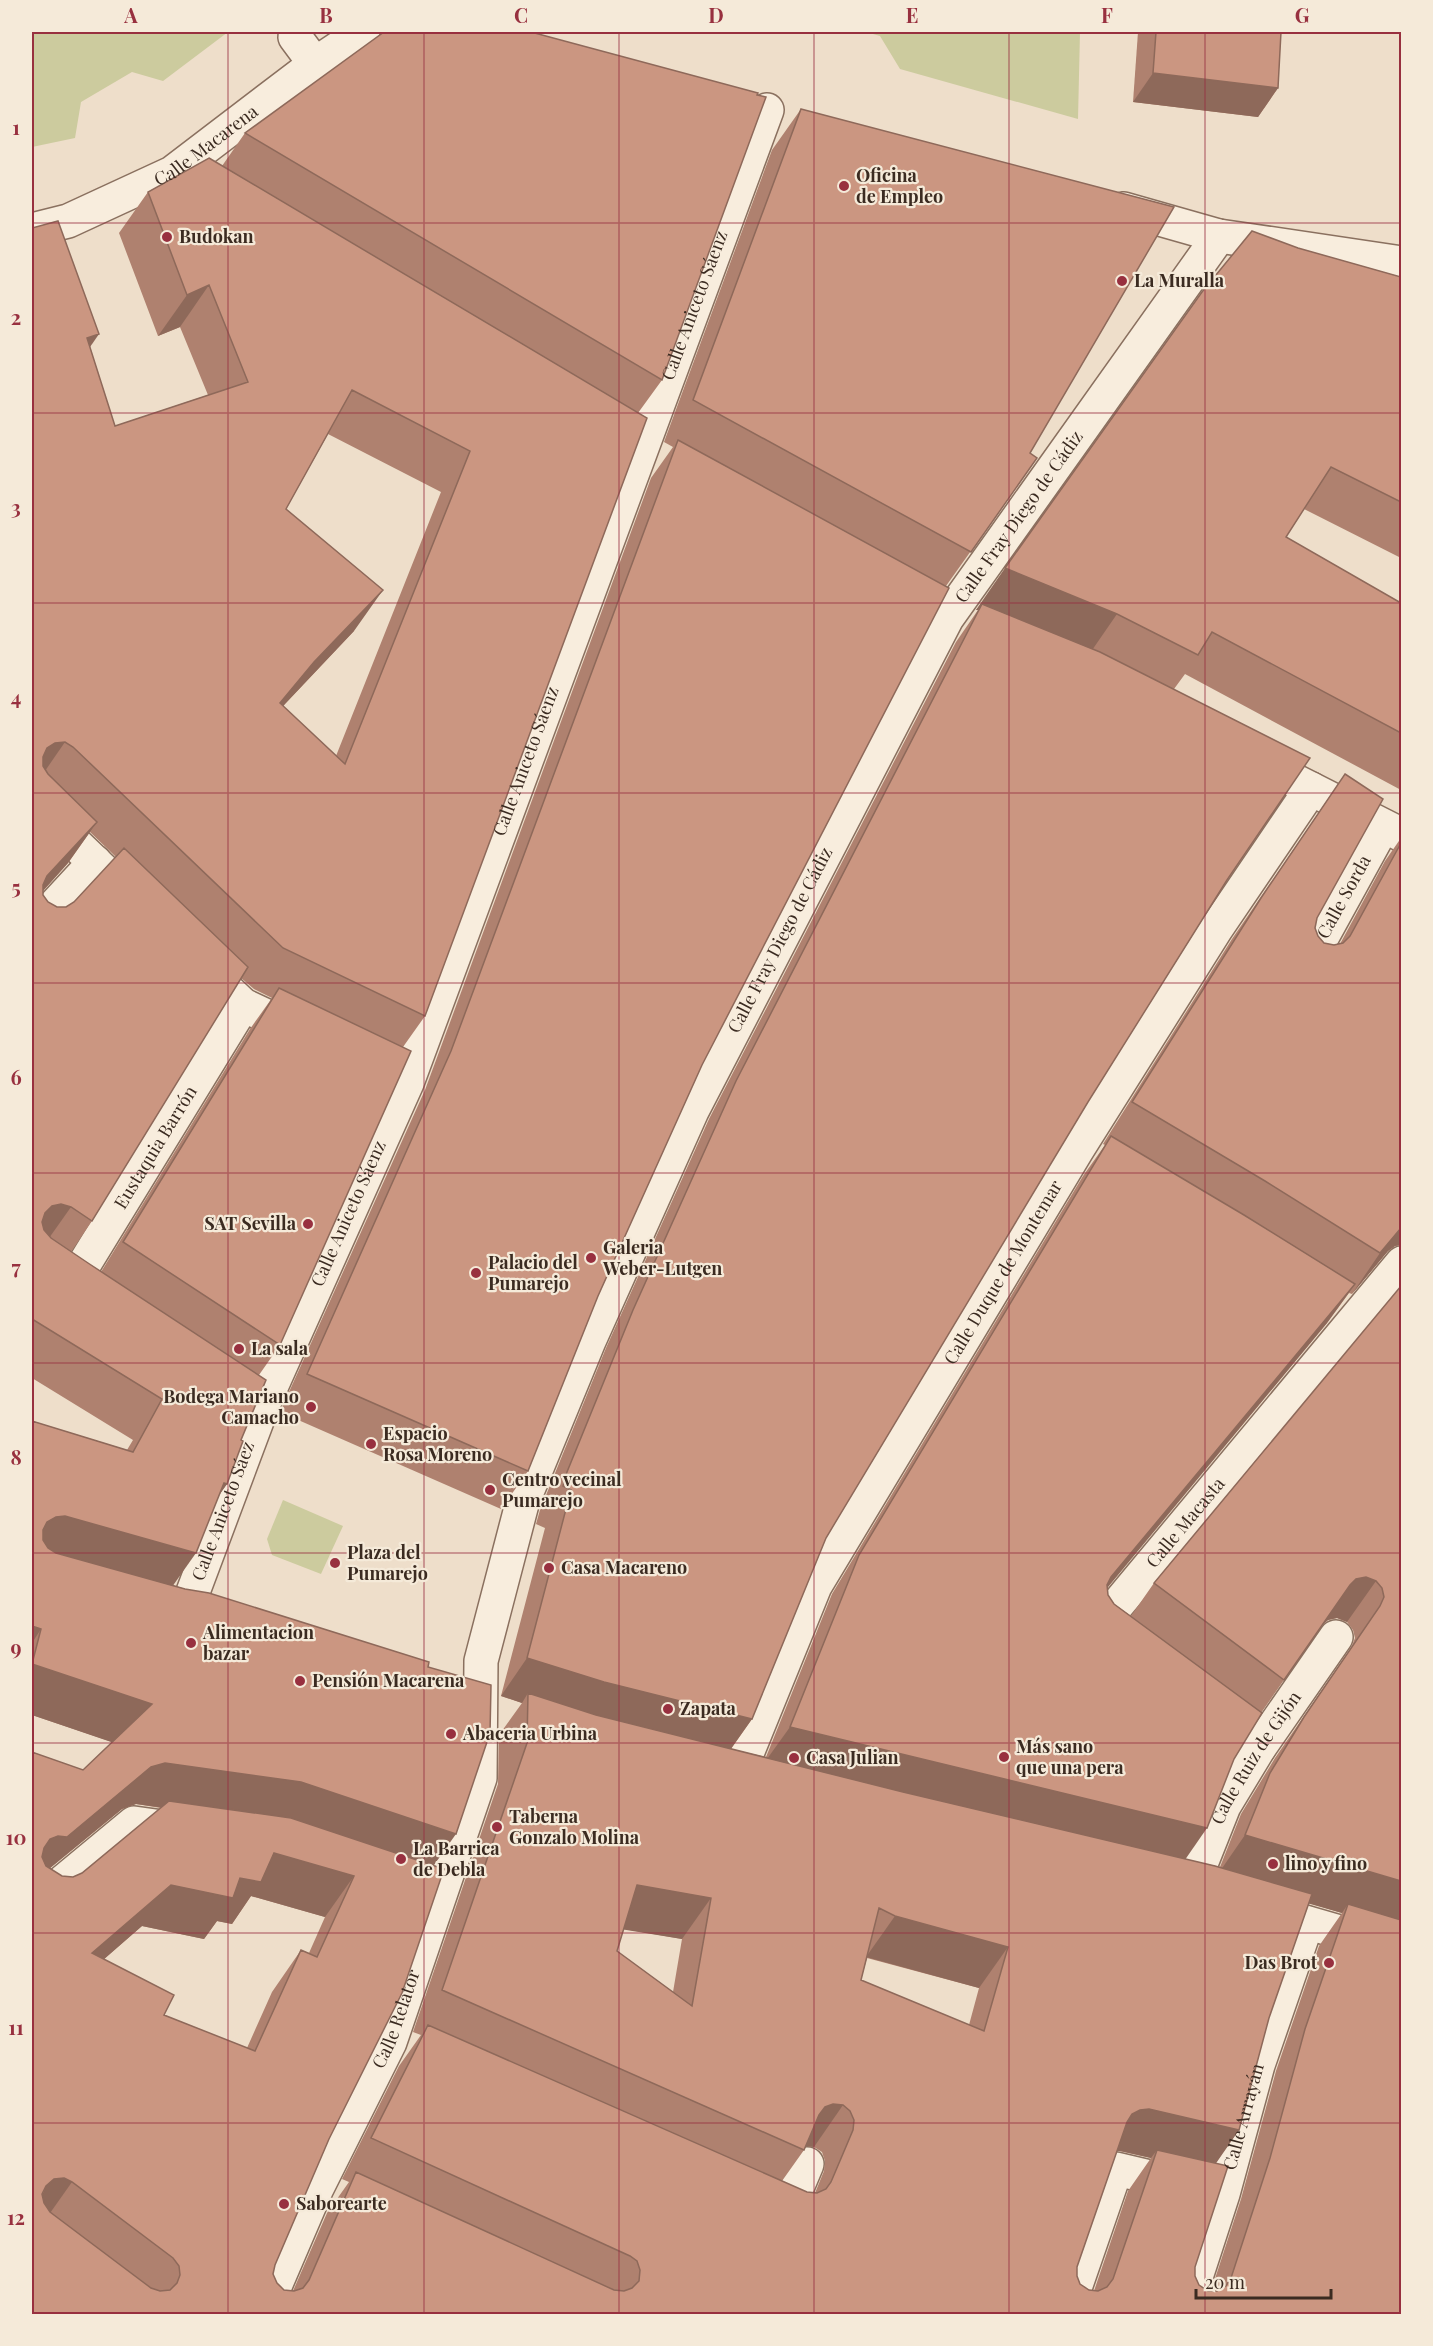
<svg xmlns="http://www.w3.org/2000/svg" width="1433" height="2346" font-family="'Playfair Display',serif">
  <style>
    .green { fill: #cccb9e }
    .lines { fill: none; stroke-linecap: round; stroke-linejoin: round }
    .minor-casing { stroke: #8a705f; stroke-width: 36 }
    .minor { stroke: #f8eddd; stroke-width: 33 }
    .wall { fill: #af816f; fill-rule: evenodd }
    .shaded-wall { fill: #8e695a }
    .building { fill: #cb9681; stroke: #8e695a; stroke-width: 1.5; fill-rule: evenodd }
    .grid { fill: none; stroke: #98303f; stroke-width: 1.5; stroke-opacity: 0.55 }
    .poi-dot { fill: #98303f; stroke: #f5ead9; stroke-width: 2 }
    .labels { text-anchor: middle; stroke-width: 4.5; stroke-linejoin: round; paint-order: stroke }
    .street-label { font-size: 18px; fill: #3b2b21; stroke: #f5ead9 }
    .poi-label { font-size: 18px; font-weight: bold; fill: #3b2b21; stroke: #f5ead9; text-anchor: start }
    .neatline { fill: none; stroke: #98303f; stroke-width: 2 }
    .grid-label { font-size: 20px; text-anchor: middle; font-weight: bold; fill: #98303f }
  </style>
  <rect width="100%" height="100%" fill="#eedeca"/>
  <g class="green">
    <path d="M32 32H228L163 81 132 72 81 102 75 138 32 147Z"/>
    <path d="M866 32H1080L1078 119 900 69 880 36Z"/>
    <path d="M283 1500 343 1526 321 1574 272 1555 267 1539Z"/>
  </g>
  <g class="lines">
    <g class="minor-casing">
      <g id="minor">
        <path d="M295 37 315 64"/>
        <path d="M1124 209 1219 236 1402 263"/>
        <path id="s1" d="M32 230 68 221 172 173 315 64 363 32"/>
        <path d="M1256 761 1402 835"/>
        <path d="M32 802 135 901"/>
        <path d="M32 930 95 862"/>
        <path d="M200 964 243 1005 303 1033"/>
        <path id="s2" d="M1305 968 1383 826"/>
        <path id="s3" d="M69 1289 243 1005"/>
        <path id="s4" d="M184 1616 263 1405 407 1083 767 110"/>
        <path id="s5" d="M1110 1637 1098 1628 1402 1263"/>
        <path d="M1212 1713 1259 1748"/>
        <path id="s6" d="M737 1778 815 1586 1077 1150 1216 929 1311 789"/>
        <path id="s7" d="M1191 1889 1224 1806 1259 1748 1336 1637"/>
        <path d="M32 1896 41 1900 134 1823 184 1830"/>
        <path d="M1260 1909 1402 1950"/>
        <path d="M774 2211 785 2216 807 2164"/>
        <path id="s8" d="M263 2314 317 2188 390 2042 480 1778 481 1661 522 1504 589 1341 692 1111 947 618 1219 236"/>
        <path d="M1066 2314 1116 2169 1184 2185"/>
        <path id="s9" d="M1184 2314 1223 2194 1258 2065 1307 1923"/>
      </g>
    </g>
    <use href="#minor" class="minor"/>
  </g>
  <g class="wall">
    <path d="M1138 32H1281L1278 88 1258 117 1133 102Z"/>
    <path d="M801 109 1030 453 1037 458 946 586 702 1065 598 1296 528 1471 501 1509 280 1412 425 1090 651 478 673 447 664 442 772 150Z"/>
    <path d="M245 133 662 380 638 413 425 1016 403 1047 280 1345 259 1375 241 1440 227 1484 219 1495 173 1585 428 1667 434 1866 329 2139 275 2265 273 2274 277 2283 284 2290 293 2291 327 2213 349 2182 342 2179 399 2066 421 2035 413 2032 498 1784 499 1735 522 1703 501 1696 545 1528 536 1524 540 1510 606 1348 709 1119 956 642 978 610H976L1298 248 1401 277V558L1304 509 1286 537 1401 603V790L1185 674 1174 689 1227 880 1088 1102 826 1538 752 1719 731 1749 766 1757 832 1594 1083 1176 1105 1145 1103 1144 1232 939 1345 774 1315 928 1318 936 1324 943 1334 945 1340 944 1385 861 1401 838V1245L1395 1246 1388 1251 1352 1294 1349 1293 1327 1323 1107 1587 1108 1595 1114 1604 1131 1616 1154 1583 1401 1286V2314H32V1752L83 1770 112 1742 32 1715V1421L127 1450 133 1440 32 1378V228L90 347 115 426 208 395 180 327 158 336 119 233 148 192 222 166ZM328 434 441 492 336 756 283 706 354 631 286 509ZM90 832 116 857 74 902 66 907H57L48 902 43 895V891L68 863ZM241 978 254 989 272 998 250 1029 101 1272 71 1252 92 1221ZM1337 1618 1347 1622 1353 1630 1355 1638 1351 1648 1275 1758 1241 1814 1220 1867 1185 1859 1234 1759 1261 1713 1322 1625 1328 1620ZM136 1804 161 1808 82 1873 73 1877 62 1876 50 1868 122 1809ZM251 1896 325 1917 309 1953 301 1950 272 1992 247 2048 164 2015 104 1959 142 1926 204 1939 217 1921 232 1924ZM1309 1903 1342 1913 1319 1946 1276 2071 1241 2199 1211 2291H1208L1199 2285 1195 2276V2267L1215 2163 1239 2130 1269 2018ZM624 1929 682 1939 673 1992 617 1951ZM867 1958 979 1988 969 2025 861 1980ZM806 2146 814 2147 822 2152 825 2161 824 2171 815 2193 807 2192 782 2181 804 2150ZM1117 2151H1120L1151 2158 1128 2191 1094 2291 1089 2290 1080 2284 1077 2276V2267Z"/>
  </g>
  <g class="shaded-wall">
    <path d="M1153 73 1278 88 1258 117 1133 102Z"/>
    <path d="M209 285 180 327 158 336 187 295Z"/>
    <path d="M99 334 70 376 87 338Z"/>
    <path d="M1005 568 1117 614 1088 656 982 604 978 610H976Z"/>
    <path d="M383 590 354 631 285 704 251 745 280 703 314 662Z"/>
    <path d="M65 742 36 784 32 770 47 748 55 743Z"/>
    <path d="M97 822 68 863 32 903 47 876Z"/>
    <path d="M61 1204 71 1207 42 1248 33 1245 45 1213 52 1206Z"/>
    <path d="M1401 1228V1245L1395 1246 1388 1251 1352 1294 1380 1253Z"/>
    <path d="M1355 1284 1327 1323 1084 1616 1111 1577Z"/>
    <path d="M224 1483 227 1484 198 1525Z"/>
    <path d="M65 1516 196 1553 167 1594 32 1545 47 1522 56 1517Z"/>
    <path d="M1366 1577 1376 1581 1347 1622 1337 1618 1328 1620 1321 1626 1350 1585 1356 1579Z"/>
    <path d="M32 1626 41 1629 32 1643Z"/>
    <path d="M527 1658 752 1719 725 1757 528 1693 522 1703 501 1696Z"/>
    <path d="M32 1664 152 1704 123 1746 32 1715Z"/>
    <path d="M790 1727 1207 1828 1180 1867 762 1766Z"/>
    <path d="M165 1763 301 1782 456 1834 427 1875 272 1823 136 1804 122 1809 38 1878 44 1848 50 1839 151 1767Z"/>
    <path d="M1245 1835 1401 1881V1930L1348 1904 1342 1913 1216 1877Z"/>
    <path d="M274 1853 354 1876 325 1917 251 1896 232 1924 217 1921 204 1939 142 1926 63 1995 92 1953 171 1885 240 1878Z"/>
    <path d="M637 1885 711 1898 682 1939 608 1927Z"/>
    <path d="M895 1916 1008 1947 979 1988 866 1957Z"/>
    <path d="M833 2104 843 2105 814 2147 804 2146 819 2115 825 2107Z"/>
    <path d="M1149 2109 1239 2130 1210 2172 1157 2150 1151 2158 1120 2151H1111L1132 2114 1140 2110Z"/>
    <path d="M64 2178 72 2182 43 2223 32 2220 46 2186 54 2179Z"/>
  </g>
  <g class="building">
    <path d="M384 32H531L758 93 757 95 766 97 662 380 245 133Z"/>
    <path d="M1156 32H1281L1278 88 1153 73Z"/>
    <path d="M801 109 1174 207 1030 453 1037 458 971 552 693 400Z"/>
    <path d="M209 158 647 418 425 1016 283 948 73 747 65 742 55 743 47 748 43 757V766L48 774 97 822 47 876 43 885V895L48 902 57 907H66L74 902 124 848 248 967 92 1221 71 1207 61 1204 52 1206 45 1213 42 1222 44 1230 51 1238 88 1263 266 1380 241 1440 243 1441 227 1484 224 1483 196 1553 65 1516 56 1517 47 1522 43 1530V1540L48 1548 56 1553 185 1589 209 1593 429 1662 428 1667 491 1685 490 1733 456 1834 301 1782 165 1763 151 1767 67 1837 58 1836 50 1839 44 1848 42 1857 46 1866 62 1876 73 1877 82 1873 169 1801 291 1818 444 1869 402 1993 329 2139 275 2265 273 2274 277 2283 284 2290 294 2291 303 2288 309 2280 356 2172 614 2290 624 2291 632 2288 639 2281 640 2270 637 2261 630 2256 371 2138 428 2025 807 2192 817 2193 826 2189 831 2182 853 2130 854 2120 850 2111 843 2105 833 2104 825 2107 819 2115 804 2150 442 1990 527 1743 528 1693 596 1715 903 1792 1215 1866 1312 1894 1269 2018 1239 2130 1149 2109 1140 2110 1132 2114 1127 2122 1077 2267V2276L1080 2284 1089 2290 1098 2291 1107 2287 1113 2279 1157 2150 1228 2166 1195 2267V2276L1199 2285 1208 2291H1217L1226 2286 1231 2278 1270 2158 1305 2029 1348 1904 1401 1920V2314H32V1752L83 1770 152 1704 32 1664 41 1629 32 1626V1421L133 1452 162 1399 32 1319V228L58 221 99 334 87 338 115 426 248 382 209 285 187 295 148 192ZM352 390 470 451 345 764 280 703 314 662 383 590 286 509ZM274 1853 354 1876 317 1957 301 1950 255 2051 164 2015 174 1995 92 1953 171 1885 233 1898 240 1878 261 1882ZM637 1885 711 1898 692 2006 617 1951ZM879 1908 895 1916 1008 1947 984 2031 861 1980ZM64 2178 72 2182 173 2258 179 2266 180 2275 177 2283 170 2290 160 2291 151 2288 50 2212 44 2203 42 2194 46 2186 54 2179Z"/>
    <path d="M1252 231 1298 248 1401 277V502L1331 467 1286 537 1401 603V733L1212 632 1198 655 1117 614 1005 568 1202 292Z"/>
    <path d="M678 440 949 588 702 1065 598 1296 528 1471 307 1374 451 1051Z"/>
    <path d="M982 604 1100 652 1310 758 1227 880 1088 1102 826 1538 752 1719 604 1682 527 1658 571 1490 563 1486 567 1472 633 1310 736 1081Z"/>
    <path d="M1345 774 1383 799 1317 918 1315 928 1318 936 1324 943 1334 945 1343 943 1350 936 1401 843V1228L1380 1253 1265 1181 1132 1102 1261 898Z"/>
    <path d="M279 988 411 1051 280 1345 123 1242Z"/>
    <path d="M1111 1136 1244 1215 1355 1284 1111 1577 1107 1585 1108 1595 1114 1604 1262 1713 1234 1759 1207 1828 790 1727 859 1555Z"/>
    <path d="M1401 1286V1881L1245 1835 1270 1773 1304 1717 1380 1606 1384 1597 1382 1588 1376 1581 1366 1577 1356 1579 1350 1585 1284 1680 1154 1583Z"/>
  </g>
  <path class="grid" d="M228 32V2314M424 32V2314M619 32V2314M814 32V2314M1009 32V2314M1205 32V2314M32 223H1402M32 413H1402M32 603H1402M32 793H1402M32 983H1402M32 1173H1402M32 1363H1402M32 1553H1402M32 1743H1402M32 1933H1402M32 2123H1402"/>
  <g class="poi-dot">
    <circle cx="844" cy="186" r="6"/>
    <circle cx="167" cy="237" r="6"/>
    <circle cx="1122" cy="281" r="6"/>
    <circle cx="308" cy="1224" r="6"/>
    <circle cx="591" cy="1258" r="6"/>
    <circle cx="476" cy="1273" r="6"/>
    <circle cx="239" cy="1349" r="6"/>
    <circle cx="311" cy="1407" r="6"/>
    <circle cx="371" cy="1444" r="6"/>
    <circle cx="490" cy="1490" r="6"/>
    <circle cx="335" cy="1563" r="6"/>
    <circle cx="549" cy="1568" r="6"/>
    <circle cx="191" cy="1643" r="6"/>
    <circle cx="300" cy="1681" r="6"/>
    <circle cx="668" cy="1709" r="6"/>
    <circle cx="451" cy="1734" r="6"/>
    <circle cx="1004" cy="1757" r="6"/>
    <circle cx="794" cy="1758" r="6"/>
    <circle cx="497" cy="1827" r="6"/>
    <circle cx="401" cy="1859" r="6"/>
    <circle cx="1273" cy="1864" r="6"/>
    <circle cx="1329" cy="1963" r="6"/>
    <circle cx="284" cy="2204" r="6"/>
  </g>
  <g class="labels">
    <g class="street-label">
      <text dy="6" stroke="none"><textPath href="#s1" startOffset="195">Calle Macarena</textPath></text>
      <text dy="6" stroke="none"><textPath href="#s4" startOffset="1407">Calle Aniceto Sáenz</textPath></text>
      <text dy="6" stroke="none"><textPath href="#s8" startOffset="1966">Calle Fray Diego de Cádiz</textPath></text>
      <text dy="6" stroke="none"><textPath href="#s4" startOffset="921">Calle Aniceto Sáenz</textPath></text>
      <text dy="6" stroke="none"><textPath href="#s2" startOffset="81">Calle Sorda</textPath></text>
      <text dy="6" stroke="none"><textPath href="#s8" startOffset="1479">Calle Fray Diego de Cádiz</textPath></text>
      <text dy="6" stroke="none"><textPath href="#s3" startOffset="166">Eustaquia Barrón</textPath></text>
      <text dy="6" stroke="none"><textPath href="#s4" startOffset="435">Calle Aniceto Sáenz</textPath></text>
      <text dy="6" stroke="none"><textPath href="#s6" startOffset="573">Calle Duque de Montemar</textPath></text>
      <text dy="6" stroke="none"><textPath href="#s4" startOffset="112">Calle Aniceto Sáez</textPath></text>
      <text dy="6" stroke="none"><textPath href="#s5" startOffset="152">Calle Macasta</textPath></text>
      <text dy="6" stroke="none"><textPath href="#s7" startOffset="147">Calle Ruiz de Gijón</textPath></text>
      <text dy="6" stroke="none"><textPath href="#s8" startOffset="324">Calle Relator</textPath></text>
      <text dy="6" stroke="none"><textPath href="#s9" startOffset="206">Calle Arrayán</textPath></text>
    </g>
    <g class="poi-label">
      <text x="856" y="182">Oficina<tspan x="856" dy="21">de Empleo</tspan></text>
      <text x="179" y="243">Budokan</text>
      <text x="1134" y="287">La Muralla</text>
      <text x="296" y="1230" text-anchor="end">SAT Sevilla</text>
      <text x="603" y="1254">Galeria<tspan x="603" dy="21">Weber-Lutgen</tspan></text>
      <text x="488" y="1269">Palacio del<tspan x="488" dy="21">Pumarejo</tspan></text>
      <text x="251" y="1355">La sala</text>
      <text x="299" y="1403" text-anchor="end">Bodega Mariano<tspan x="299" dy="21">Camacho</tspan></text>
      <text x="383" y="1440">Espacio<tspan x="383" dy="21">Rosa Moreno</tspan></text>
      <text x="502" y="1486">Centro vecinal<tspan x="502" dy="21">Pumarejo</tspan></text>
      <text x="347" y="1559">Plaza del<tspan x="347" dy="21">Pumarejo</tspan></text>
      <text x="561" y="1574">Casa Macareno</text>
      <text x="203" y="1639">Alimentacion<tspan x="203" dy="21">bazar</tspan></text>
      <text x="312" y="1687">Pensión Macarena</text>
      <text x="680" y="1715">Zapata</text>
      <text x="463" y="1740">Abaceria Urbina</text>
      <text x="1016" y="1753">Más sano<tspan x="1016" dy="21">que una pera</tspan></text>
      <text x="806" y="1764">Casa Julian</text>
      <text x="509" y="1823">Taberna<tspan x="509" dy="21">Gonzalo Molina</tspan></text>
      <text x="413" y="1855">La Barrica<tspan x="413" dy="21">de Debla</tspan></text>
      <text x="1285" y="1870">lino y fino</text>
      <text x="1317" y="1969" text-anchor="end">Das Brot</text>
      <text x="296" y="2210">Saborearte</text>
    </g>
  </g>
  <rect width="1433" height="2346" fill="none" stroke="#f5ead9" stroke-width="66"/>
  <path d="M1196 2289v9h135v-9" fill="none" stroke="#3b2b21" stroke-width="3"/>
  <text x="1205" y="2289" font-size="18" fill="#3b2b21" stroke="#f5ead9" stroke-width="4.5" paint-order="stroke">20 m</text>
  <rect x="33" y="33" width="1367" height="2280" class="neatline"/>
  <g class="grid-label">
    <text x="131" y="23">A</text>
    <text x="326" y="23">B</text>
    <text x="521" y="23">C</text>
    <text x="716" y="23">D</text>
    <text x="912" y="23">E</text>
    <text x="1107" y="23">F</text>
    <text x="1302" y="23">G</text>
    <text x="16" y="135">1</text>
    <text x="16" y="325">2</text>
    <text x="16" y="515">3</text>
    <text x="16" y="705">4</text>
    <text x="16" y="895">5</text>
    <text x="16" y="1085">6</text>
    <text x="16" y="1275">7</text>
    <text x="16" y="1465">8</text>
    <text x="16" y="1655">9</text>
    <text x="16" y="1845">10</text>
    <text x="16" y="2035">11</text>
    <text x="16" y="2225">12</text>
  </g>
</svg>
